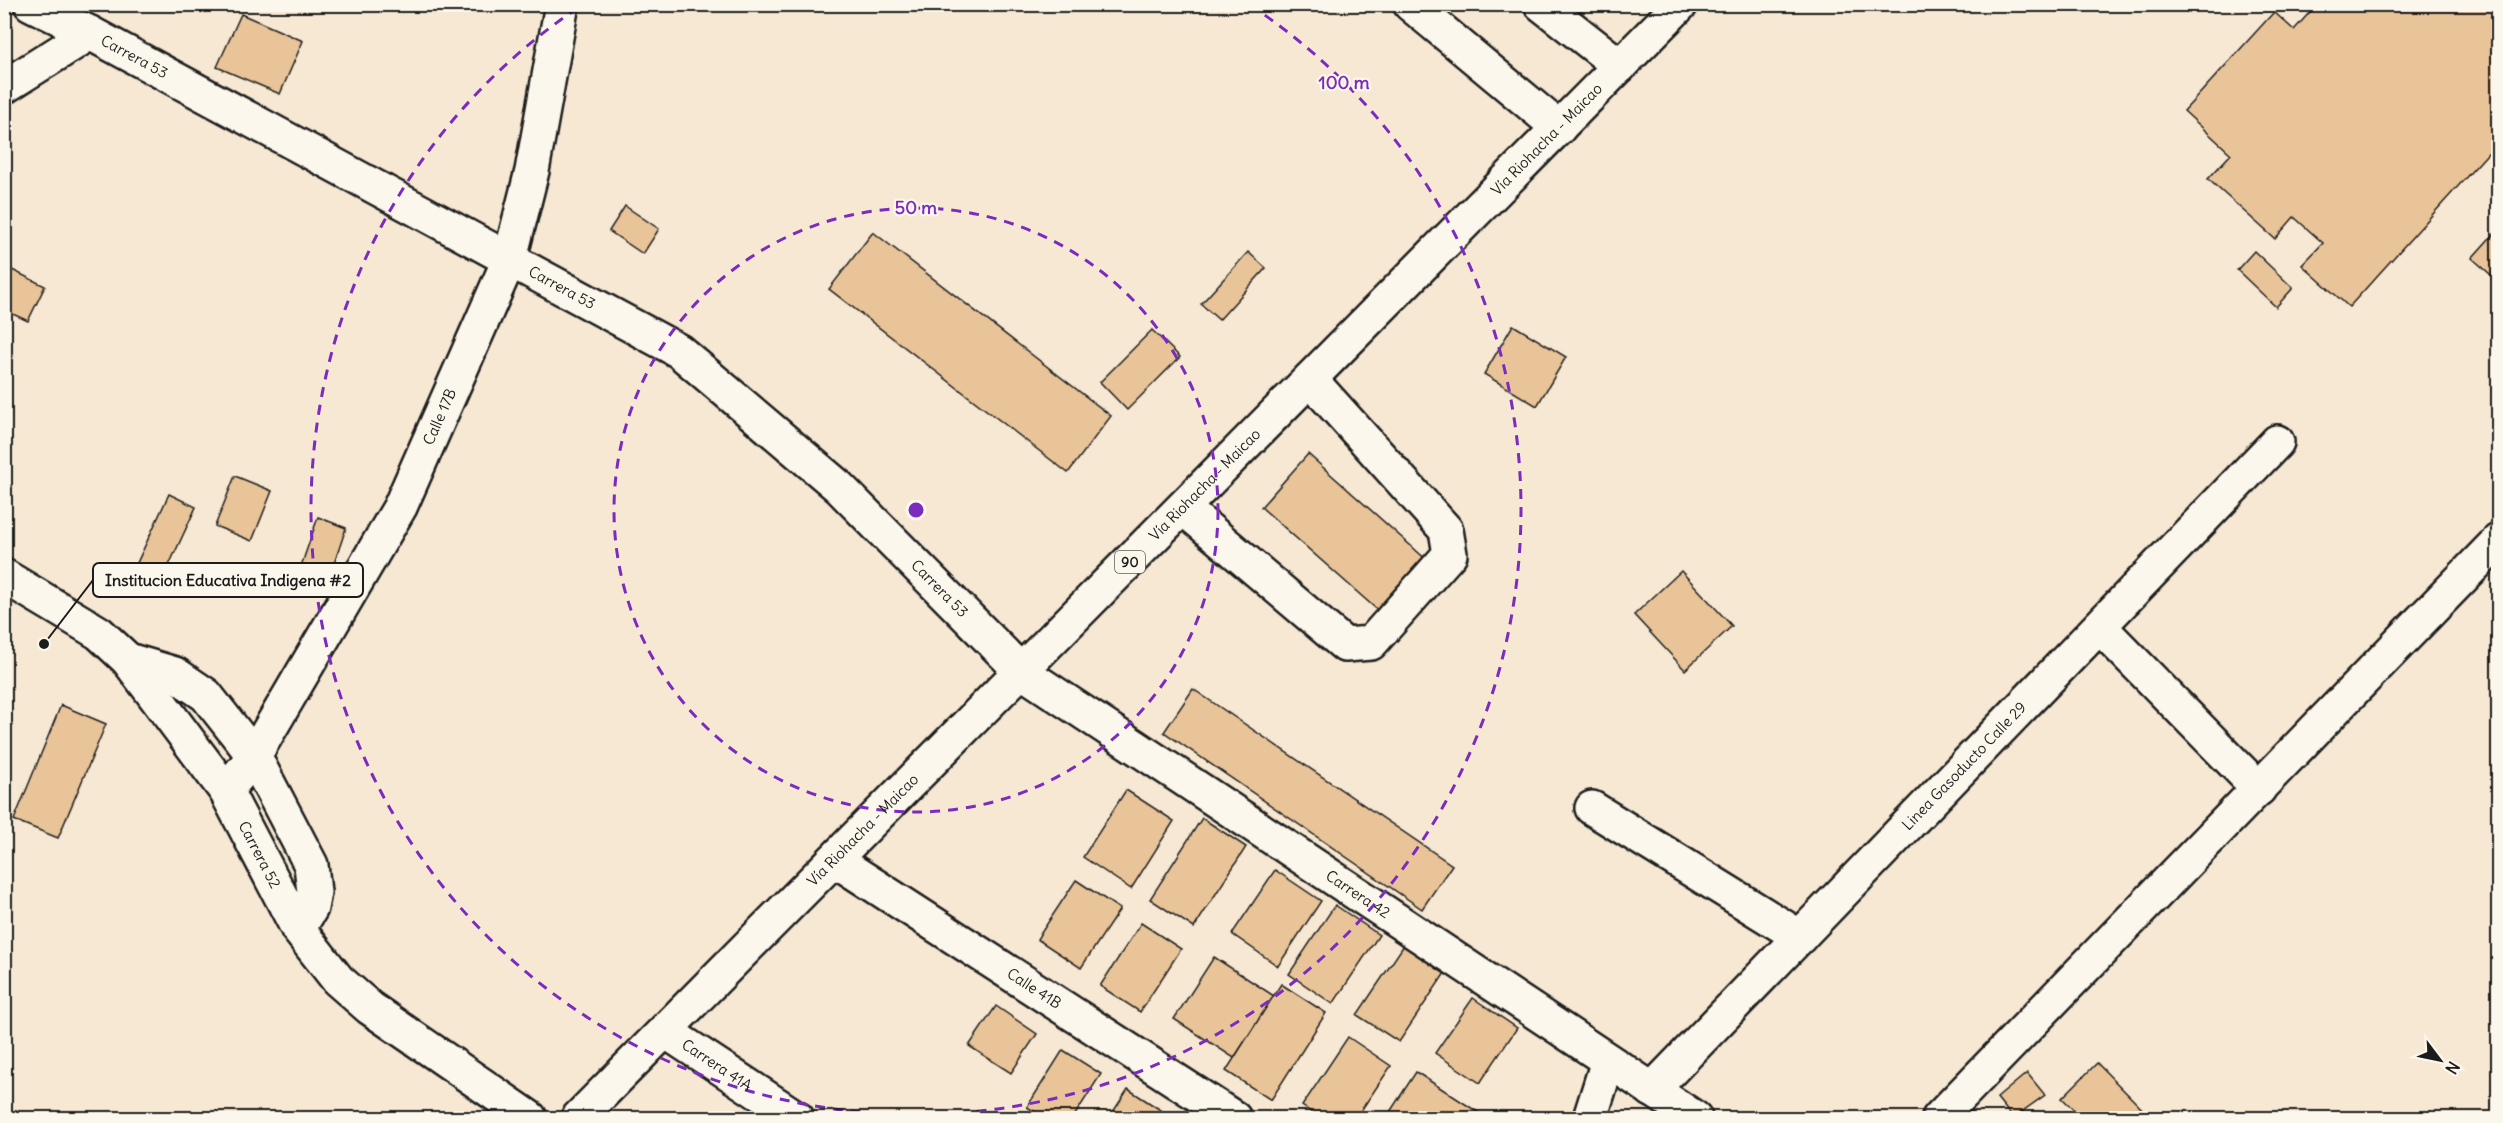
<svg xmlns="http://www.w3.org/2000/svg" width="2503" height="1123" font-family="Delius,sans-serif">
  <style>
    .building { fill: #e9c499; stroke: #1c1c1c; stroke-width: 1.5 }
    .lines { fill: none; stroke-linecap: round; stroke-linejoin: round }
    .minor-casing { stroke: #1c1c1c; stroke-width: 38 }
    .highway-casing { stroke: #1c1c1c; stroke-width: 38 }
    .minor { stroke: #fbf7ec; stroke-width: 33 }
    .highway { stroke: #fbf7ec; stroke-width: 33 }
    .ring { fill: none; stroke: #7b2cbf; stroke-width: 3; stroke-dasharray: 10 8 }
    .labels { text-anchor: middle; stroke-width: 4.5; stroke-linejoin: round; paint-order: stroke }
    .shield { fill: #fbf7ec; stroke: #5f5e5a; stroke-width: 1.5 }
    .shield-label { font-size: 14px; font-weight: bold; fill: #1c1c1c }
    .street-label { font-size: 15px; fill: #1c1c1c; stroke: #fbf7ec }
    .centre { fill: #7b2cbf; stroke: #fbf7ec; stroke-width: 3 }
    .ring-label { font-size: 18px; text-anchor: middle; font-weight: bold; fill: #7b2cbf; stroke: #fbf7ec; stroke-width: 4.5; stroke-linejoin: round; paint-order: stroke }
    .leader { fill: none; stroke: #1c1c1c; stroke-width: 2 }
    .callout-dot { fill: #1c1c1c; stroke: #fbf7ec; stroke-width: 2 }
    .callout { fill: #fbf7ec; stroke: #1c1c1c; stroke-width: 2 }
    .callout-label { font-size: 16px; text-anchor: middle; font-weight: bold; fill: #1c1c1c }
  </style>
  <rect width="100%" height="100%" fill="#f6e8d3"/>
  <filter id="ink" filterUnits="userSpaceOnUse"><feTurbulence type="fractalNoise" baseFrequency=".0167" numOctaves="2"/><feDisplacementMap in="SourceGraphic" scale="12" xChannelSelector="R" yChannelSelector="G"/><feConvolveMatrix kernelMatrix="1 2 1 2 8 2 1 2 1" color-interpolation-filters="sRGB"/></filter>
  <g filter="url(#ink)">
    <g class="building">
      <path d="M2317 4H2498V142L2349 307 2302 265 2323 243 2294 217 2275 239 2208 179 2231 154 2184 111 2274 12 2294 30Z"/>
      <path d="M241 14 303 41 280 94 217 67Z"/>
      <path d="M625 206 659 229 643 254 609 231Z"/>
      <path d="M2498 229V281L2472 258Z"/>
      <path d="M873 232 1111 416 1068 473 829 289Z"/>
      <path d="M2254 251 2293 288 2276 307 2237 270Z"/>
      <path d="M1248 252 1266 268 1219 320 1201 304Z"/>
      <path d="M4 266 45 286 28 321 4 310Z"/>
      <path d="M1513 325 1566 357 1537 406 1484 374Z"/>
      <path d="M1152 330 1180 357 1127 410 1100 382Z"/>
      <path d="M1308 454 1429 562 1382 614 1261 507Z"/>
      <path d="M235 476 272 491 252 541 215 526Z"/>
      <path d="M169 494 196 507 164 576 137 563Z"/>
      <path d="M318 517 346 528 328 582 299 572Z"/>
      <path d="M1681 571 1732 626 1685 670 1634 615Z"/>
      <path d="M1193 689 1452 865 1422 909 1164 732Z"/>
      <path d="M61 705 106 724 58 838 14 820Z"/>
      <path d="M1126 790 1174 821 1131 889 1083 857Z"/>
      <path d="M1202 818 1246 847 1194 928 1150 899Z"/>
      <path d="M1275 870 1321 901 1278 966 1232 934Z"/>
      <path d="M1076 880 1120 909 1081 968 1037 939Z"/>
      <path d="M1335 905 1379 935 1333 1004 1289 974Z"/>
      <path d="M1141 923 1181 949 1140 1012 1100 986Z"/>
      <path d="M1404 945 1445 973 1399 1042 1357 1015Z"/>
      <path d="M1214 957 1274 996 1234 1058 1174 1019Z"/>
      <path d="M1281 984 1326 1013 1271 1100 1226 1071Z"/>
      <path d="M1473 998 1517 1028 1480 1083 1435 1053Z"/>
      <path d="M996 1006 1037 1034 1011 1073 969 1046Z"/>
      <path d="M1348 1037 1391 1066 1356 1118H1320L1302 1106Z"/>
      <path d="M1063 1050 1101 1074 1073 1118H1046L1027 1107Z"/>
      <path d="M2097 1063 2150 1117 2148 1118H2082L2062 1098Z"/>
      <path d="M1416 1072 1487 1118H1386Z"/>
      <path d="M2027 1073 2045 1095 2013 1118 1997 1098Z"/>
      <path d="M1128 1089 1170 1116 1168 1118H1109Z"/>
    </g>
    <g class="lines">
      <g class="minor-casing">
        <g id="minor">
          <path id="s1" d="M31 4 90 33 679 351 839 487 1021 671 1695 1118"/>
          <path d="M1410 4 1559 128"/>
          <path d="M1541 4 1620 66"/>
          <path d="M4 87 90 33"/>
          <path d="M1183 508 1345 645 1371 643 1450 554 1446 530 1310 379"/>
          <path id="s2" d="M4 576 99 633 128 660 226 791 298 929 338 980 370 1008 530 1118"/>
          <path d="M2100 627 2259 789"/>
          <path d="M128 660 175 674 206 695 254 756 311 865 314 892 311 908 298 929"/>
          <path id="s3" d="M226 791 254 756 400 507 510 258 532 171 562 4"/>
          <path d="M1592 808 1800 937"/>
          <path id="s4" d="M835 860 1234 1118"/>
          <path id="s5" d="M665 1031 797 1118"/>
          <path id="s6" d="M1652 1090 2277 442"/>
          <path d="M1590 1118 1608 1061"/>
          <path d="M1939 1118 2498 541"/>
        </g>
      </g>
      <g class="highway-casing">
        <g id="highway">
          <path id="s7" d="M578 1118 1681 4"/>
        </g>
      </g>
      <use href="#minor" class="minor"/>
      <use href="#highway" class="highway"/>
    </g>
  </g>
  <g class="ring">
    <circle cx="916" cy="510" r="302"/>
    <path d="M1250 5A605 605 0 1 1 582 5"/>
  </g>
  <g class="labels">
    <rect class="shield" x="1115" y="551" width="30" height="22" rx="4.5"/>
    <g class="shield-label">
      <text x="1130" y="567">90</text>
    </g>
    <g class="street-label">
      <text dy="5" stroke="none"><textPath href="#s1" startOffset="116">Carrera 53</textPath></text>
      <text dy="5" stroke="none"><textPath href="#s7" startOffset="1377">Vía Riohacha - Maicao</textPath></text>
      <text dy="5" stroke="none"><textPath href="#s1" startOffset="602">Carrera 53</textPath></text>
      <text dy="5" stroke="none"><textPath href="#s3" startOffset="432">Calle 17B</textPath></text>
      <text dy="5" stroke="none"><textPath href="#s7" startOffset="891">Vía Riohacha - Maicao</textPath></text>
      <text dy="5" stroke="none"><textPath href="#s1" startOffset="1088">Carrera 53</textPath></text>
      <text dy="5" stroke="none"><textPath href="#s6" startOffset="450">Linea Gasoducto Calle 29</textPath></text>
      <text dy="5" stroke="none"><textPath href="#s7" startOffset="405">Vía Riohacha - Maicao</textPath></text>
      <text dy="5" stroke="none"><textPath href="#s2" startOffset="386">Carrera 52</textPath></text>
      <text dy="5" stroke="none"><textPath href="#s1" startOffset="1608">Carrera 42</textPath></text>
      <text dy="5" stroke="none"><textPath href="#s4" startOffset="237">Calle 41B</textPath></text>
      <text dy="5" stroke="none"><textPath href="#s5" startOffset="62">Carrera 41A</textPath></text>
    </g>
  </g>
  <circle cx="916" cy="510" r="9" class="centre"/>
  <g class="ring-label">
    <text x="1344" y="89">100 m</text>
    <text x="916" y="214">50 m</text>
  </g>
  <path class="leader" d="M44 644L93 580"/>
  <circle class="callout-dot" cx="44" cy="644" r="6"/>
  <rect class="callout" x="93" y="563" width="270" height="34" rx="6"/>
  <g class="callout-label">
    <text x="228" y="586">Institucion Educativa Indigena #2</text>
  </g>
  <rect width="2503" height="1123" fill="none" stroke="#fbf7ec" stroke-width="24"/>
  <rect x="12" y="12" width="2479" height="1099" fill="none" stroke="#1c1c1c" stroke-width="2" filter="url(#ink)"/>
  <g transform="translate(2440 1060) rotate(122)" stroke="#fbf7ec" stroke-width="4.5" paint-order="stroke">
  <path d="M0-4.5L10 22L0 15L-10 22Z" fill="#1c1c1c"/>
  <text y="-9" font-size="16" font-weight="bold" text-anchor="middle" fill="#1c1c1c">N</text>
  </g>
</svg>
